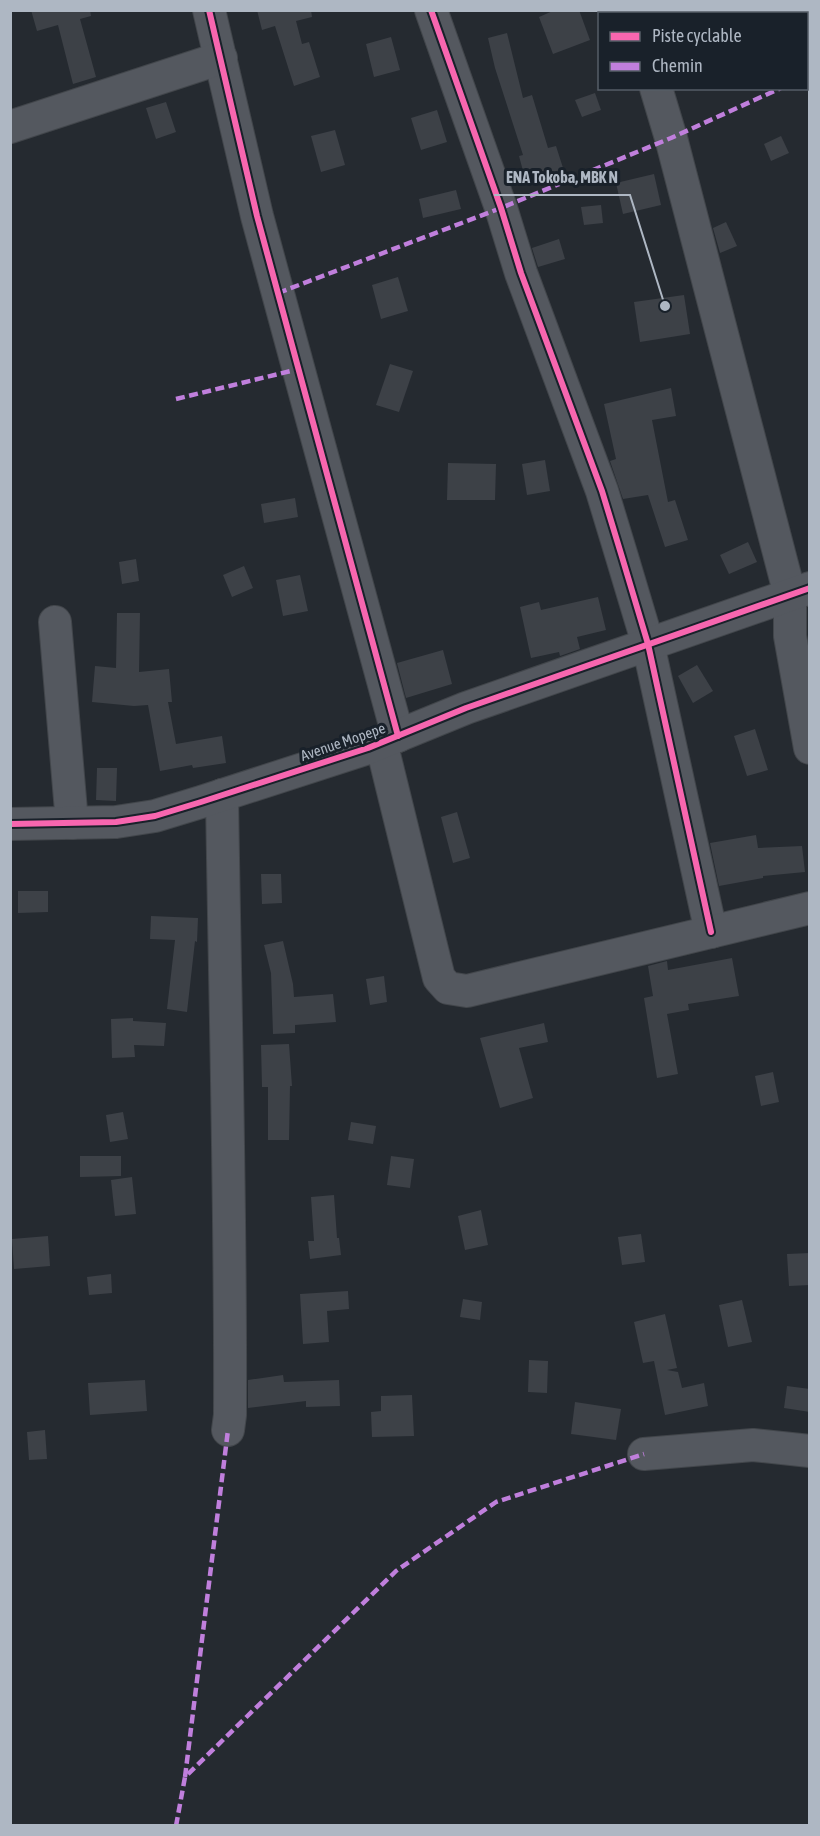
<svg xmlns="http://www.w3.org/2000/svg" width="820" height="1836" font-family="'Asap Condensed',sans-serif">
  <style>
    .building { fill: #3d4147 }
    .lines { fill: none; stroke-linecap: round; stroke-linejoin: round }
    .minor-casing { stroke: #42464b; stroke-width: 34 }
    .minor { stroke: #54585f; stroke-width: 32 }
    .quiet { stroke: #c07fdc; stroke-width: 4.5; stroke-dasharray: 9 4.5; stroke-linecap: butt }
    .cycleway-casing { stroke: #19212a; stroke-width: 10 }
    .cycleway { stroke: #f766af; stroke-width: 6 }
    .labels { text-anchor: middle; stroke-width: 6; stroke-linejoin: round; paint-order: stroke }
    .street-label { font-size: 15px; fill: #aeb7c3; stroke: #19212a }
    .leader { fill: none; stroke: #aeb7c3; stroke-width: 2 }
    .callout-dot { fill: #aeb7c3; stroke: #19212a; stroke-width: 2 }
    .callout-label { font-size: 16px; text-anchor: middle; font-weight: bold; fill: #aeb7c3; stroke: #19212a; stroke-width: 6; stroke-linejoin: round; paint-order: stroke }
  </style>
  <rect width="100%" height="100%" fill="#252a30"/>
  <g class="building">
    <path d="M31 10H90L91 16 80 19 96 77 73 84 58 25 37 31Z"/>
    <path d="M257 10H311L312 17 296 21 302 44 309 42 320 77 294 86 275 26 262 30Z"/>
    <path d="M555 10H579L590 40 553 54 539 17Z"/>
    <path d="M507 33 523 98 532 95 548 148 556 146 564 171 526 182 519 156 523 155 495 68 488 38Z"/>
    <path d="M391 37 400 70 374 77 366 44Z"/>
    <path d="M595 93 601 110 582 117 575 100Z"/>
    <path d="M166 102 176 132 156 139 146 108Z"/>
    <path d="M437 110 447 142 421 150 411 118Z"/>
    <path d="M335 130 345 165 321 172 311 136Z"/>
    <path d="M781 136 789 153 771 161 764 144Z"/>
    <path d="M654 174 661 205 623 214 616 183Z"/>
    <path d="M456 190 461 209 423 218 419 199Z"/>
    <path d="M601 205 603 223 584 225 581 207Z"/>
    <path d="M726 222 737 246 720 253 713 228Z"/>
    <path d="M559 239 565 259 538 267 532 248Z"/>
    <path d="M398 277 408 311 381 319 372 285Z"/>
    <path d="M684 295 690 334 640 342 634 302Z"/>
    <path d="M390 364 413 371 399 412 376 405Z"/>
    <path d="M671 388 676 416 652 420 668 502 675 500 688 540 665 547 648 495 623 499 610 461 616 459 604 404Z"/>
    <path d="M545 460 550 491 527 495 522 464Z"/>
    <path d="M448 463 496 464 495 500H447Z"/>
    <path d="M295 498 298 517 264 523 261 504Z"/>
    <path d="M748 542 757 562 729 574 720 555Z"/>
    <path d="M136 559 139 581 122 584 119 562Z"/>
    <path d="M244 566 253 588 232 597 223 575Z"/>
    <path d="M300 575 308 611 283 616 276 580Z"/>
    <path d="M598 597 606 630 577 637 580 649 560 656 559 652 531 658 520 607 539 602 541 610Z"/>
    <path d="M117 613H140L139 672 169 669 172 702H168L176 744 222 736 226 763 193 768 192 765 160 771 148 705 134 706 92 702 95 666 116 668Z"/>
    <path d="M443 650 452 684 406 698 397 663Z"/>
    <path d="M697 665 713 691 693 703 678 676Z"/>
    <path d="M755 729 768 770 747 776 734 736Z"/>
    <path d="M97 768H117L116 801 96 800Z"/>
    <path d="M457 812 470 858 453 863 441 817Z"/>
    <path d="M756 835 758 848 802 846 805 872 763 876V878L719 886 710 843Z"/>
    <path d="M261 874H281L282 903 262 904Z"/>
    <path d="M18 891H48V912L18 913Z"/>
    <path d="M151 916 198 918 197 942 195 941 187 1012 167 1009 175 940 150 939Z"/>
    <path d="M283 941 293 984 294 997 333 994 336 1022 295 1025V1033L273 1034 271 973 264 945Z"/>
    <path d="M732 958 739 996 688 1004 689 1010 667 1014 678 1074 657 1078 644 998 653 996 648 966 667 961 668 970Z"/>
    <path d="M384 976 387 1002 370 1005 366 979Z"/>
    <path d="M133 1018V1021L166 1023 164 1046 134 1045 135 1057 112 1058 111 1019Z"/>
    <path d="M544 1023 548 1042 519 1048 533 1098 500 1108 480 1038Z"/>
    <path d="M289 1044 292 1086H290L289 1140H268V1087H262L261 1045Z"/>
    <path d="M773 1072 779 1102 761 1106 755 1076Z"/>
    <path d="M123 1112 128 1139 110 1142 106 1115Z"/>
    <path d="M351 1122 376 1126 373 1144 348 1140Z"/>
    <path d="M80 1156H121V1176L80 1177Z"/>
    <path d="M391 1156 414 1159 410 1188 387 1185Z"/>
    <path d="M132 1177 136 1214 115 1216 111 1180Z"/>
    <path d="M334 1195 337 1238H339L341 1255 310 1259 308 1241H314L311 1197Z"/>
    <path d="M481 1210 488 1245 465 1250 458 1216Z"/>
    <path d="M641 1234 645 1262 622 1265 618 1237Z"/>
    <path d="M48 1236 50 1266 14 1269 12 1239Z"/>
    <path d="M810 1253V1285L789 1286 787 1254Z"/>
    <path d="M111 1274 112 1293 89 1295 87 1277Z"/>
    <path d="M348 1291 349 1309 327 1311 329 1342 303 1344 300 1294Z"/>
    <path d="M463 1299 482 1302 480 1320 460 1317Z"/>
    <path d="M742 1300 752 1342 728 1347 719 1305Z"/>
    <path d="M665 1314 677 1368 667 1370 678 1372 682 1388 704 1383 708 1406 665 1415 654 1361 643 1363 634 1322Z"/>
    <path d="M529 1360 548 1361 547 1393 528 1392Z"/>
    <path d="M283 1375 284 1382 339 1380 340 1406 306 1407V1401L248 1408V1380Z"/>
    <path d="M145 1380 147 1411 90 1415 88 1383Z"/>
    <path d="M787 1386 810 1389V1412L784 1408Z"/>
    <path d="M412 1395 414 1436 372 1437 371 1412 381 1411V1396Z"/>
    <path d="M575 1402 621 1409 616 1440 571 1434Z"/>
    <path d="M45 1430 47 1459 29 1460 27 1432Z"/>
  </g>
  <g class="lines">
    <g class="minor-casing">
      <g id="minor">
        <path d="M209 10 257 216 398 736"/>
        <path d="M431 10 501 208 521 273 602 491 622 557 648 644 711 932"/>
        <path d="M633 10 634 14"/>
        <path d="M656 88 671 138 790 595V636L810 748"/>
        <path d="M10 127 221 58"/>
        <path d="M55 622 72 823"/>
        <path d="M381 742 439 978 448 988 467 991 810 908"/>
        <path d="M222 795C225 1002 231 1209 230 1415L228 1430"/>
        <path d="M10 824 116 822 155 816 201 802 368 748 466 708 810 588"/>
        <path d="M644 1454 753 1445 810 1451"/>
      </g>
    </g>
    <use href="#minor" class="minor"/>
    <g class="quiet">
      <path d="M806 77 810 76"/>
      <path d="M278 293 501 208 671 138 781 88"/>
      <path d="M176 399 299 369"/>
      <path d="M185 1777 228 1430"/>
      <path d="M176 1826 185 1777 396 1571 496 1502 644 1454"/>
    </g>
    <g class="cycleway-casing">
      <g id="cycleway">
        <path d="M209 10 257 216 398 736"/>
        <path d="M431 10 501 208 521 273 602 491 622 557 648 644 711 932"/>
        <path d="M10 824 116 822 155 816 201 802 368 748 466 708 810 588"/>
      </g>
    </g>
    <use href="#cycleway" class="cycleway"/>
  </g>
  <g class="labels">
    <g class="street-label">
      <text transform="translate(343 742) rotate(-19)" y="5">Avenue Mopepe</text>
    </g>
  </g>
  <path class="leader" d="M665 306L630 195H494"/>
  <circle class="callout-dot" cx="665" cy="306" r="6"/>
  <g class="callout-label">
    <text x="562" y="183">ENA Tokoba, MBK N</text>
  </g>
  <rect width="820" height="1836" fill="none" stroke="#aeb7c3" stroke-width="24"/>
  <rect x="598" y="12" width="210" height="78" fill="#19212a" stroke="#555d67" stroke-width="1.5"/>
  <rect x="610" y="32" width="30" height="9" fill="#f766af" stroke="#555d67" stroke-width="1.5"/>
  <text x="652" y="42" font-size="18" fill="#aeb7c3">Piste cyclable</text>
  <rect x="610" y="62" width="30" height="9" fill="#c07fdc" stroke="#555d67" stroke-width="1.5"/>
  <text x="652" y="72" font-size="18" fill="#aeb7c3">Chemin</text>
</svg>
